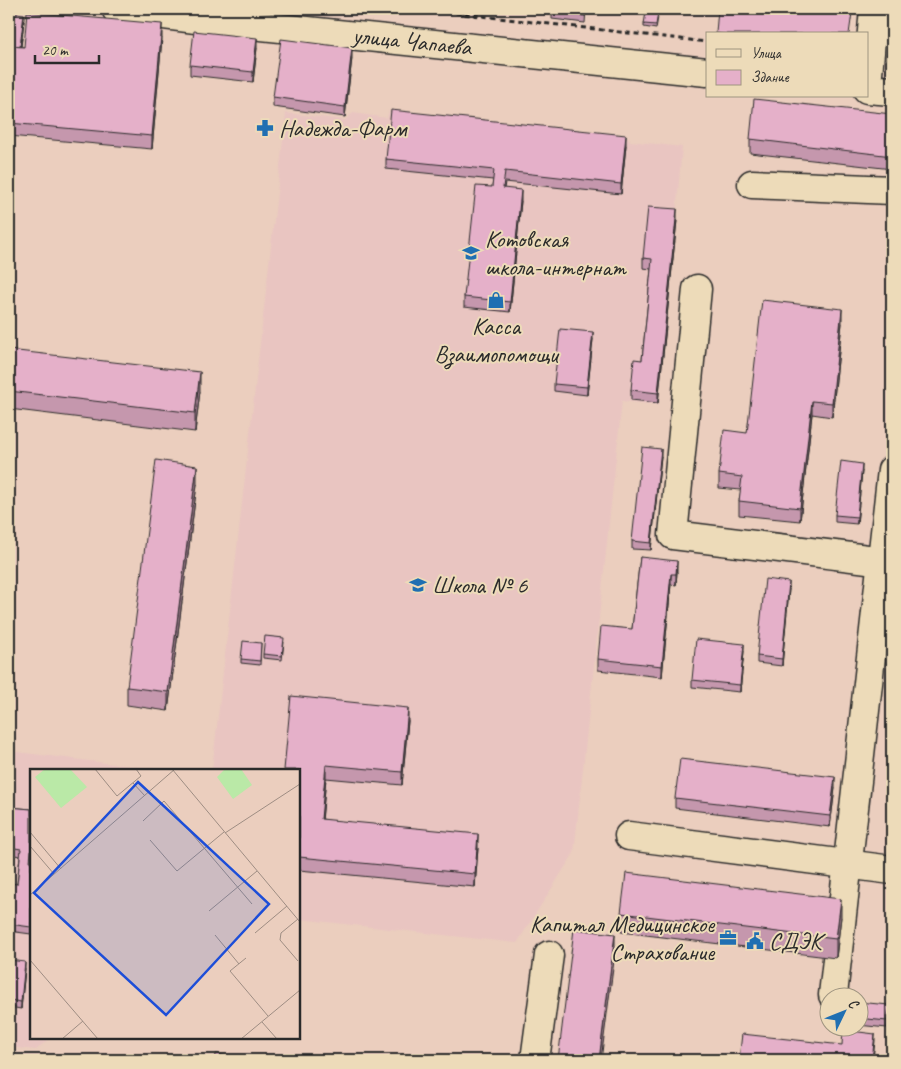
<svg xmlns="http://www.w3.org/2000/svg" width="901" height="1069" font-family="Caveat,sans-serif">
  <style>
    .built { fill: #e9c5c1 }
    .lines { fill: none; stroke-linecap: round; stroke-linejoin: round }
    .minor-casing { stroke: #2b2b2b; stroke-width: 31 }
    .path { stroke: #2b2b2b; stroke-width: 3; stroke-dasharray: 5 4; stroke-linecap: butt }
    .minor { stroke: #eddbb9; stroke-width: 28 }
    .wall { fill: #c597ad; stroke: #2b2b2b }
    .shaded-wall { fill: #a07b8d; stroke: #2b2b2b }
    .building { fill: #e5b0c9; stroke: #2b2b2b }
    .labels { text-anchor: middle; stroke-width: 4; stroke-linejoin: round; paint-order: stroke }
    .street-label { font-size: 24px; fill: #2b2b2b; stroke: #eddbb9 }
    .poi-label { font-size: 24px; fill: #2b2b2b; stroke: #eddbb9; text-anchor: start }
    .inset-road { fill: none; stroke: #9e8d83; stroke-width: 1 }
    .view { fill: #1d4ed8; fill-opacity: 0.15; stroke: #1d4ed8; stroke-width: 2.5 }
    .inset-edge { fill: none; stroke: #2b2b2b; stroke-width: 2.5 }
  </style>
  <rect width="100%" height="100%" fill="#ebcebe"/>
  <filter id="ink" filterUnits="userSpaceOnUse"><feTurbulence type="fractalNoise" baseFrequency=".02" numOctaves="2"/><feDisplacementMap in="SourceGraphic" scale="10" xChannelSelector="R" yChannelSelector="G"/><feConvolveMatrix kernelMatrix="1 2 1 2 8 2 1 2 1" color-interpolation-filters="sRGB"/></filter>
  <g filter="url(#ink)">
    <g class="built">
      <path d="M389 111 629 138 630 141 682 147 659 405 622 401 574 853 517 943 299 919V770H212L286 113 345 120 353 113 387 118Z"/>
      <path d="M9 751 163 770H31V1038H50L36 1050 9 1047Z"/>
    </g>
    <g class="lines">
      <g class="minor-casing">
        <g id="minor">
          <path d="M116 9 212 21 707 72"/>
          <path d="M867 85 874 9"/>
          <path d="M867 89 892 91"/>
          <path d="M752 184 892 190"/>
          <path d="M697 289 673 535 892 562"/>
          <path d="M629 836 892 870"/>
          <path d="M833 995 892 470"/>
          <path d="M535 1060 549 955"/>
        </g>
      </g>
      <path class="path" d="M420 9 707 42"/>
      <use href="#minor" class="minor"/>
    </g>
    <g class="wall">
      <path d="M552 9H586L585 23 552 19Z"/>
      <path d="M9 12 24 21 21 47 162 38 152 149 9 136Z"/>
      <path d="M658 17 656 29 644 27V24Z"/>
      <path d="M257 48 253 82 190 75V65Z"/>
      <path d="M352 58 345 117 273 107V97Z"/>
      <path d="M892 114V169L750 153V139Z"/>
      <path d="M626 145 621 194 505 182 504 189 521 201 510 312 464 307V297L492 187 493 180 386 169V159Z"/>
      <path d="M677 220 658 403 631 400V390L642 360 651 269 643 268V258Z"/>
      <path d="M842 323 832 417 812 414 800 521 739 515V501L741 490 719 488V474L747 433Z"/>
      <path d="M593 339 587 395 554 391V384Z"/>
      <path d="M9 350 200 391 195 432 9 409Z"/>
      <path d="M661 456 651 550 632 549V541Z"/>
      <path d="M862 471 857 524 835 522V515Z"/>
      <path d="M197 484 168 711 127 705V687Z"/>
      <path d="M640 557 677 572 676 585 671 584 662 677 598 670V659L632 629Z"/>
      <path d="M789 589 782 666 757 663V656Z"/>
      <path d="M284 642 282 660 263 658V654Z"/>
      <path d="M261 643 260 665 241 663V659Z"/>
      <path d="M744 651 740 692 692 687V680Z"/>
      <path d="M408 721 402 785 326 778 322 819 478 848 475 887 299 870V770Z"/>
      <path d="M892 758V804H889V785Z"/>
      <path d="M835 788 830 827 675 808V798Z"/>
      <path d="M9 807 31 809V934L9 931V883L17 884 20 856 9 854Z"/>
      <path d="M621 913 841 917 836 958 621 932Z"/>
      <path d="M9 960 25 969 21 1009 9 1007Z"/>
      <path d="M858 1002 889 1012 887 1028 858 1025Z"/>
    </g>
    <g class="shaded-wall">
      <path d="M24 14V21L20 54V47Z"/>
      <path d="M162 24V38L152 149V136Z"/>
      <path d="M257 38V48L253 82V72Z"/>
      <path d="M352 48V58L345 117V107Z"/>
      <path d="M626 135V145L621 194V184Z"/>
      <path d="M521 190V201L510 312V302Z"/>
      <path d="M677 209V220L658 403V393Z"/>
      <path d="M842 309V323L832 417V403Z"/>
      <path d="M593 332V339L587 395V387Z"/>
      <path d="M200 372V391L195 432V413Z"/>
      <path d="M812 401V414L800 521V508Z"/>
      <path d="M661 449V456L651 550V543Z"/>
      <path d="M862 464V471L857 524V517Z"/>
      <path d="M197 466V484L168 711V692Z"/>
      <path d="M677 561V572L676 585V574Z"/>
      <path d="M671 574V584L662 677V666Z"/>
      <path d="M789 582V589L782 666V659Z"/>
      <path d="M744 644V651L740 692V685Z"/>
      <path d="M10 653V672L9 687V668Z"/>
      <path d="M408 708V721L402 785V772Z"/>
      <path d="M326 765V778L321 832V819Z"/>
      <path d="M835 777V788L830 827V816Z"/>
      <path d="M478 834V848L475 887V874Z"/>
      <path d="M841 899V917L836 958V939Z"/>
      <path d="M615 934V953L601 1060H599Z"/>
      <path d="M25 962V969L21 1009V1002Z"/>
      <path d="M875 1034V1041L873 1060H872Z"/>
    </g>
    <g class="building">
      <path d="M552 9H586L585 16 552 12Z"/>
      <path d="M718 9H819L852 13 849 34H724L716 33Z"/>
      <path d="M9 12 24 14 20 47 9 46Z"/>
      <path d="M27 12 162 24 152 136 9 123V46L24 47Z"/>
      <path d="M646 12 658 13 656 25 644 24Z"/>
      <path d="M194 31 257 38 253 72 190 65Z"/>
      <path d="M281 39 352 48 345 107 273 97Z"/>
      <path d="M754 99 892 114V156L750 139Z"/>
      <path d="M391 110 626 135 621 184 505 171 503 188 521 190 510 302 464 297 476 186 492 187 494 170 386 159Z"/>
      <path d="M648 207 677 209 658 393 631 390 634 359 642 360 652 259 643 258Z"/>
      <path d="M762 300 842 309 832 403 812 401 800 508 739 501 742 477 719 474 724 430 747 433Z"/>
      <path d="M560 329 593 332 587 387 554 384Z"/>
      <path d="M9 350 200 372 195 413 9 391Z"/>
      <path d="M642 447 661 449 651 543 632 541Z"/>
      <path d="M156 460 197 466 168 692 127 687Z"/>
      <path d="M841 461 862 464 857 517 835 515Z"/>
      <path d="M640 557 677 561 676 574H671L662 666 598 659 601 626 632 629Z"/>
      <path d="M765 579 789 582 782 659 757 656Z"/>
      <path d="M265 636 284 638 282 656 263 654Z"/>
      <path d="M696 639 744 644 740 685 692 680Z"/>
      <path d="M243 641 261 643 260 661 241 659Z"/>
      <path d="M9 653H10L9 668Z"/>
      <path d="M291 696 408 708 402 772 326 765 321 819 478 834 475 874 299 857V770H284Z"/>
      <path d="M892 758V785H889Z"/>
      <path d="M680 759 835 777 830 816 675 798Z"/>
      <path d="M9 807 31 809V850L30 862H31V927L9 924V883L17 884 21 849 9 847Z"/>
      <path d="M626 873 841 899 836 939 621 913Z"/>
      <path d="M574 929 615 934 599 1060H558Z"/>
      <path d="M9 960 25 962 21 1002 9 1000Z"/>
      <path d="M858 1002 889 1005 887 1021 858 1018Z"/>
      <path d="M843 1030 875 1034 872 1060H739L742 1034 842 1045Z"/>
      <path d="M216 1054 260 1060H215Z"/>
    </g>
  </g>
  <defs>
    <g id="pharmacy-bare" transform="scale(1.35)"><path d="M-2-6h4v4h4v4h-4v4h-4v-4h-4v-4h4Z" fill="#1f6fb2" stroke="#eddbb9" stroke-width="2.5" paint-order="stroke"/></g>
    <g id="school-bare" transform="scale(1.35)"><path d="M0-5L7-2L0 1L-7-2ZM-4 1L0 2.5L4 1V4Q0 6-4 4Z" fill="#1f6fb2" stroke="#eddbb9" stroke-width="2.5" paint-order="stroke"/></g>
    <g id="shop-bare" transform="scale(1.35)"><path d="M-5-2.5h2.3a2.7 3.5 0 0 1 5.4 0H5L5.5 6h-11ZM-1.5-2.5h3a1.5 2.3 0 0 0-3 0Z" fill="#1f6fb2" stroke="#eddbb9" stroke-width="2.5" paint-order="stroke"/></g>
    <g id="office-bare" transform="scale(1.35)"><path d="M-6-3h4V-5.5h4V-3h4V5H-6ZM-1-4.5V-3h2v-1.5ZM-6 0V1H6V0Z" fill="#1f6fb2" stroke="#eddbb9" stroke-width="2.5" paint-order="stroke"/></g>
    <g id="civic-bare" transform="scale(1.35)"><path d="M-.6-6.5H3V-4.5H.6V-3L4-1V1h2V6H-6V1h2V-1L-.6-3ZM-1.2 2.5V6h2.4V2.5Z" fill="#1f6fb2" stroke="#eddbb9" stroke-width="2.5" paint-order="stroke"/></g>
  </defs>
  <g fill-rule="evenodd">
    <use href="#pharmacy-bare" x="265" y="128"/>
    <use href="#school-bare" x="471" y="253"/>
    <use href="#shop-bare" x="496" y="300"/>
    <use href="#school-bare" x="418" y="585"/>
    <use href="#office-bare" x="728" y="938"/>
    <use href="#civic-bare" x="755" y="941"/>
  </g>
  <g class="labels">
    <g class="street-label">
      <text transform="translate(412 41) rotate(6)" y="8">улица Чапаева</text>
    </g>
    <g class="poi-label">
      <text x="279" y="136">Надежда-Фарм</text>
      <text x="485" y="247">Котовская<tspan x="485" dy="28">школа-интернат</tspan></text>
      <text x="496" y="334" text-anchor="middle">Касса<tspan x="496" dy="28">Взаимопомощи</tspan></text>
      <text x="432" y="593">Школа № 6</text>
      <text x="714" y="932" text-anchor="end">Капитал Медицинское<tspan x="714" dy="28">Страхование</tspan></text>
      <text x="769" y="949">СДЭК</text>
    </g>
  </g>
  <g transform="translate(30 769)">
    <rect width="270" height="270" fill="#ebcebe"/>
    <path d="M15 0H40L57 18 31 39 5 8ZM195 0H211L222 16 203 30 187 8Z" fill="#bae9a7"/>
    <path class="inset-road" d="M65 0 87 27 111 7 106 0M142 0 270 153M103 14 115 27M113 52 134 32 222 135M0 63 31 100M195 64 270 15M120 71 147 102 194 63M0 77 24 105M0 126 145 0M179 142 227 102M268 150 251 164 250 171 268 192M225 164 257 137M185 166 209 195M216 189 200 202 238 247M0 191 68 270M232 253 247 270M32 270 53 252M211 270 270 221"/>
    <path class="view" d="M108 13 239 135 136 246 4 124Z"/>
    <rect width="270" height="270" class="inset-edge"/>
  </g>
  <rect width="901" height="1069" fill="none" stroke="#eddbb9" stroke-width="30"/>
  <rect x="15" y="15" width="871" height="1039" fill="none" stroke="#2b2b2b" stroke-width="2" filter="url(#ink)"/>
  <rect x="706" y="32" width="162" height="65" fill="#eddbb9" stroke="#9f9580"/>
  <rect x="716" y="49" width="25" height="8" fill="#eddbb9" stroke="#9f9580"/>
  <text x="751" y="58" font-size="15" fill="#2b2b2b">Улица</text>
  <rect x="716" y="70" width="25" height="15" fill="#e5b0c9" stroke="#9f9580"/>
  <text x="751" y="82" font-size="15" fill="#2b2b2b">Здание</text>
  <g transform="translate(844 1012) rotate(47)"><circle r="24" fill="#eddbb9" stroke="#9f9580"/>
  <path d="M0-4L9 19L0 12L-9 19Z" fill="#1f6fb2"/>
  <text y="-8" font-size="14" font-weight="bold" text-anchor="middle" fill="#2b2b2b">С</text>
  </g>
  <path d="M35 55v8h64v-8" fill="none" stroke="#2b2b2b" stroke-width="2.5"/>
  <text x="42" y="55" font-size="15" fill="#2b2b2b" stroke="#eddbb9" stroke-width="4" paint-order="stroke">20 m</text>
</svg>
